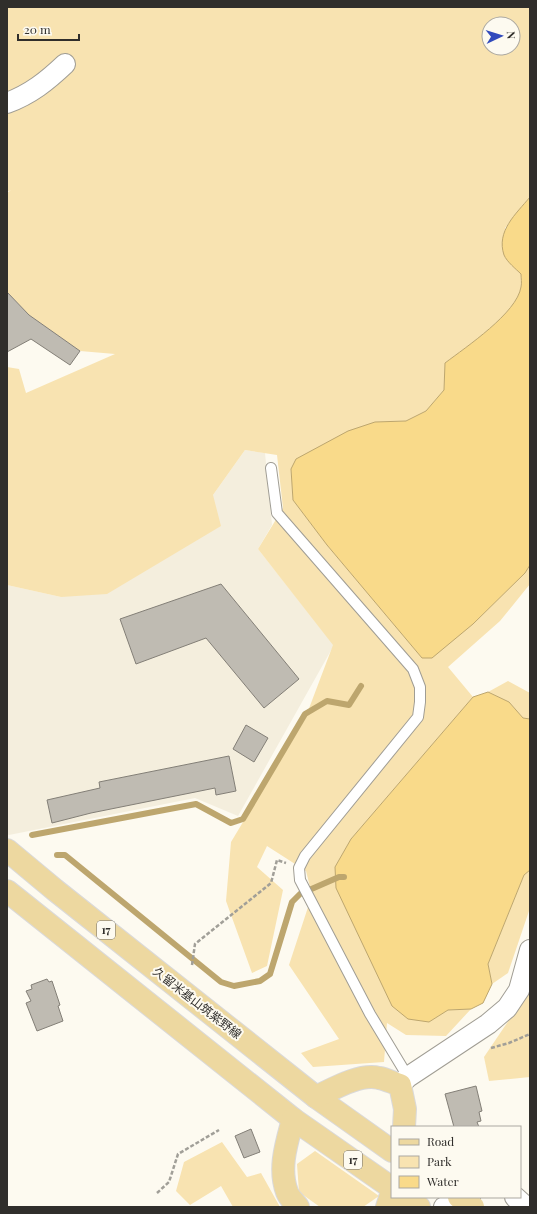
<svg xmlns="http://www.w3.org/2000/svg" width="537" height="1214" font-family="'Playfair Display','Noto Sans JP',serif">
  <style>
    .built { fill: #f4eedd }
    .green { fill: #f8e3b1; fill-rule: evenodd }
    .water { fill: #f9da8a; stroke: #bda66e }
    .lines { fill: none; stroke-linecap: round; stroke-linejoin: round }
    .stream { stroke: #bda66e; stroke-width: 6 }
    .building { fill: #bfbbb2; stroke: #837f77 }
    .lane-casing { stroke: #a09d94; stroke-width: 12 }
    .street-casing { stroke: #a09d94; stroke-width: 22 }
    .primary-casing { stroke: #dad9d9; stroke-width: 24 }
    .path { stroke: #a19f98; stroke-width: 2.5; stroke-dasharray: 4 2; stroke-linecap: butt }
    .lane { stroke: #fff; stroke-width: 10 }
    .street { stroke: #fff; stroke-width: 20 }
    .primary { stroke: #edd8a0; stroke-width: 22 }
    .primary-bridge-casing { stroke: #dad9d9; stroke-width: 24; stroke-linecap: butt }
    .primary-bridge { stroke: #edd8a0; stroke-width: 22 }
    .labels { text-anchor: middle; stroke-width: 4; stroke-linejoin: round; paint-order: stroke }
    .shield { fill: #fdfaf0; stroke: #6e6b66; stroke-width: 1 }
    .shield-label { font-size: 11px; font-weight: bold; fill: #302e2b }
    .street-label { font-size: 12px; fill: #302e2b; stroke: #fdfaf0 }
  </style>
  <rect width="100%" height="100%" fill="#fdfaf0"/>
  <path class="built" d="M245 450 265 453 272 525 258 549 334 645 238 816 195 798 9 835 7 834V585L61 597 213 495Z"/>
  <g class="green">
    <path d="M7 7H530V197L505 228V256L521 274C521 278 522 283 521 287 517 313 466 347 445 363L444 390 426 411 406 421 375 422 291 469 293 500 327 545 422 658 473 624 525 573 530 565V584L500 621 448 667 473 697 351 839 335 867 429 1022 448 1010 471 1009 446 1036 406 1035 387 1023 384 1062 313 1067 301 1053 339 1039 289 965 312 895 306 871 267 846 257 867 283 890 267 966 252 973 226 901 231 842 305 719 333 645 258 549 283 508 277 455 245 450 213 495 221 526 107 594 61 597 7 585V367L19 369 26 393 115 354 80 351 29 315 7 292V193L11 190 7 192ZM489 24H513V48H489Z"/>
    <path d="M508 681 530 693V719L523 718 509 702 488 692Z"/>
    <path d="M530 870V908L508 973 492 984 488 964 524 875Z"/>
    <path d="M530 991V1077L489 1081 484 1057 528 992Z"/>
    <path d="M222 1142 247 1177 261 1173 280 1207H233L221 1186 190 1205 176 1191 184 1162Z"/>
    <path d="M315 1151 379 1196 363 1207H320L299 1192 297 1164Z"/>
  </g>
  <g class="water">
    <path d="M530 197V565L525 573 473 624 432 658H422L327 545 293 500 291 469 296 459 348 431 375 422 406 421 426 411 444 390 445 363C466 347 517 313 521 287 522 283 521 278 521 274 516 269 507 262 504 255 496 231 516 214 530 197Z"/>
    <path d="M488 692 509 702 523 718 530 719V870L524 875 488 964 492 984 483 1003 471 1009 448 1010 429 1022 408 1019 392 1006 336 888 335 867 351 839 473 697Z"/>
  </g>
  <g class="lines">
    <g class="stream">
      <path d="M32 835 196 804 231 823 243 819 305 714 327 701 349 705 361 686"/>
      <path d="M57 855H65L221 982 234 986 260 981 270 974 292 902 300 894 339 877H344"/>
    </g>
  </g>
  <g class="building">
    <path d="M7 292 29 315 80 351 70 365 31 339 7 352Z"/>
    <path d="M221 584 299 679 264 708 206 638 136 664 120 619Z"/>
    <path d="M246 725 268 738 254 762 233 749Z"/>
    <path d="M229 756 236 791 216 795 215 788 91 813 52 823 47 800 100 788 99 782Z"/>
    <path d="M47 979 49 982 52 981 60 1005 58 1006 63 1021 37 1031 26 1003 31 1001 26 991 32 989 31 985Z"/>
    <path d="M476 1086 482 1111 479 1112 481 1121 477 1122 479 1127H454L445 1094Z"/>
    <path d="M251 1129 260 1152 244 1158 235 1136Z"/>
  </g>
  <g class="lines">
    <g class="lane-casing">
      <path id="lane" d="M271 468 277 513 413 669 420 687V702L418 717 305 856 299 868 300 880 370 1014 408 1077"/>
    </g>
    <g class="street-casing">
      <g id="street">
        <path d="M7 103C31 94 47 81 65 64"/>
        <path d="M400 1085 408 1077 488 1024 507 1008 519 990 530 950"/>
        <path d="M515 1197 526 1207"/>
        <path d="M444 1207 470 1197"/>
      </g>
    </g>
    <g class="primary-casing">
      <g id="primary">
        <path d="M7 850 55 890 316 1097 392 1151"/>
        <path d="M7 891 293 1119 392 1188"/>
        <path d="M316 1097C333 1089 360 1073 379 1078 386 1079 393 1083 400 1085L405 1109 404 1127"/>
        <path d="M293 1119C287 1142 278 1168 287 1192 289 1198 295 1203 298 1207"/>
        <path d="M405 1197 419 1207"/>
        <path d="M387 1207 392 1192"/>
      </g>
    </g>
    <g class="path">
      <path d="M192 965 195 944 271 883 277 860 286 863"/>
      <path d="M491 1048 509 1043 530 1034"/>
      <path d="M157 1193 169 1182 178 1154 219 1130"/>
    </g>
    <use href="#lane" class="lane"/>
    <use href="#street" class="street"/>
    <use href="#primary" class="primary"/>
    <g class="primary-bridge-casing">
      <path id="primary-bridge" d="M459 1197 473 1207"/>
    </g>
    <use href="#primary-bridge" class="primary-bridge"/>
  </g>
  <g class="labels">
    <g class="shield">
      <rect x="97" y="921" width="18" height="18" rx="3"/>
      <rect x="344" y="1151" width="18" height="18" rx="3"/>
    </g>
    <g class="shield-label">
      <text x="106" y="934">17</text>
      <text x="353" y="1164">17</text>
    </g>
    <g class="street-label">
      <text transform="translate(197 1003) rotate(38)" y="4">久留米基山筑紫野線</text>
    </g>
  </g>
  <rect width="537" height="1214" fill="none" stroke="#302e2b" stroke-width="16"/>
  <rect x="391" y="1126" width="130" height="72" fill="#fdfaf0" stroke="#aba8a1"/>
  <rect x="399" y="1139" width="20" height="6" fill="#edd8a0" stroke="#aba8a1"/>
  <text x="427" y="1146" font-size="12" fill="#302e2b">Road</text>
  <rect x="399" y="1156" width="20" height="12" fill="#f8e3b1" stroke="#aba8a1"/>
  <text x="427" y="1166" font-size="12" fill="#302e2b">Park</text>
  <rect x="399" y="1176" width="20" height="12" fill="#f9da8a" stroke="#aba8a1"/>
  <text x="427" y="1186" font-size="12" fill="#302e2b">Water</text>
  <g transform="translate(501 36) rotate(86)"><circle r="19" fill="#fdfaf0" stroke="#aba8a1"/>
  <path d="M0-3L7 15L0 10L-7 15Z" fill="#314abc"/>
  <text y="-6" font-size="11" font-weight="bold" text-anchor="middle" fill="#302e2b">N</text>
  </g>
  <path d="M18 34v6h61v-6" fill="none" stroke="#302e2b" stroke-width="2"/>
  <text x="24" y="34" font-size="12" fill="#302e2b" stroke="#fdfaf0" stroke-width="3" paint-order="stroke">20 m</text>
</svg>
